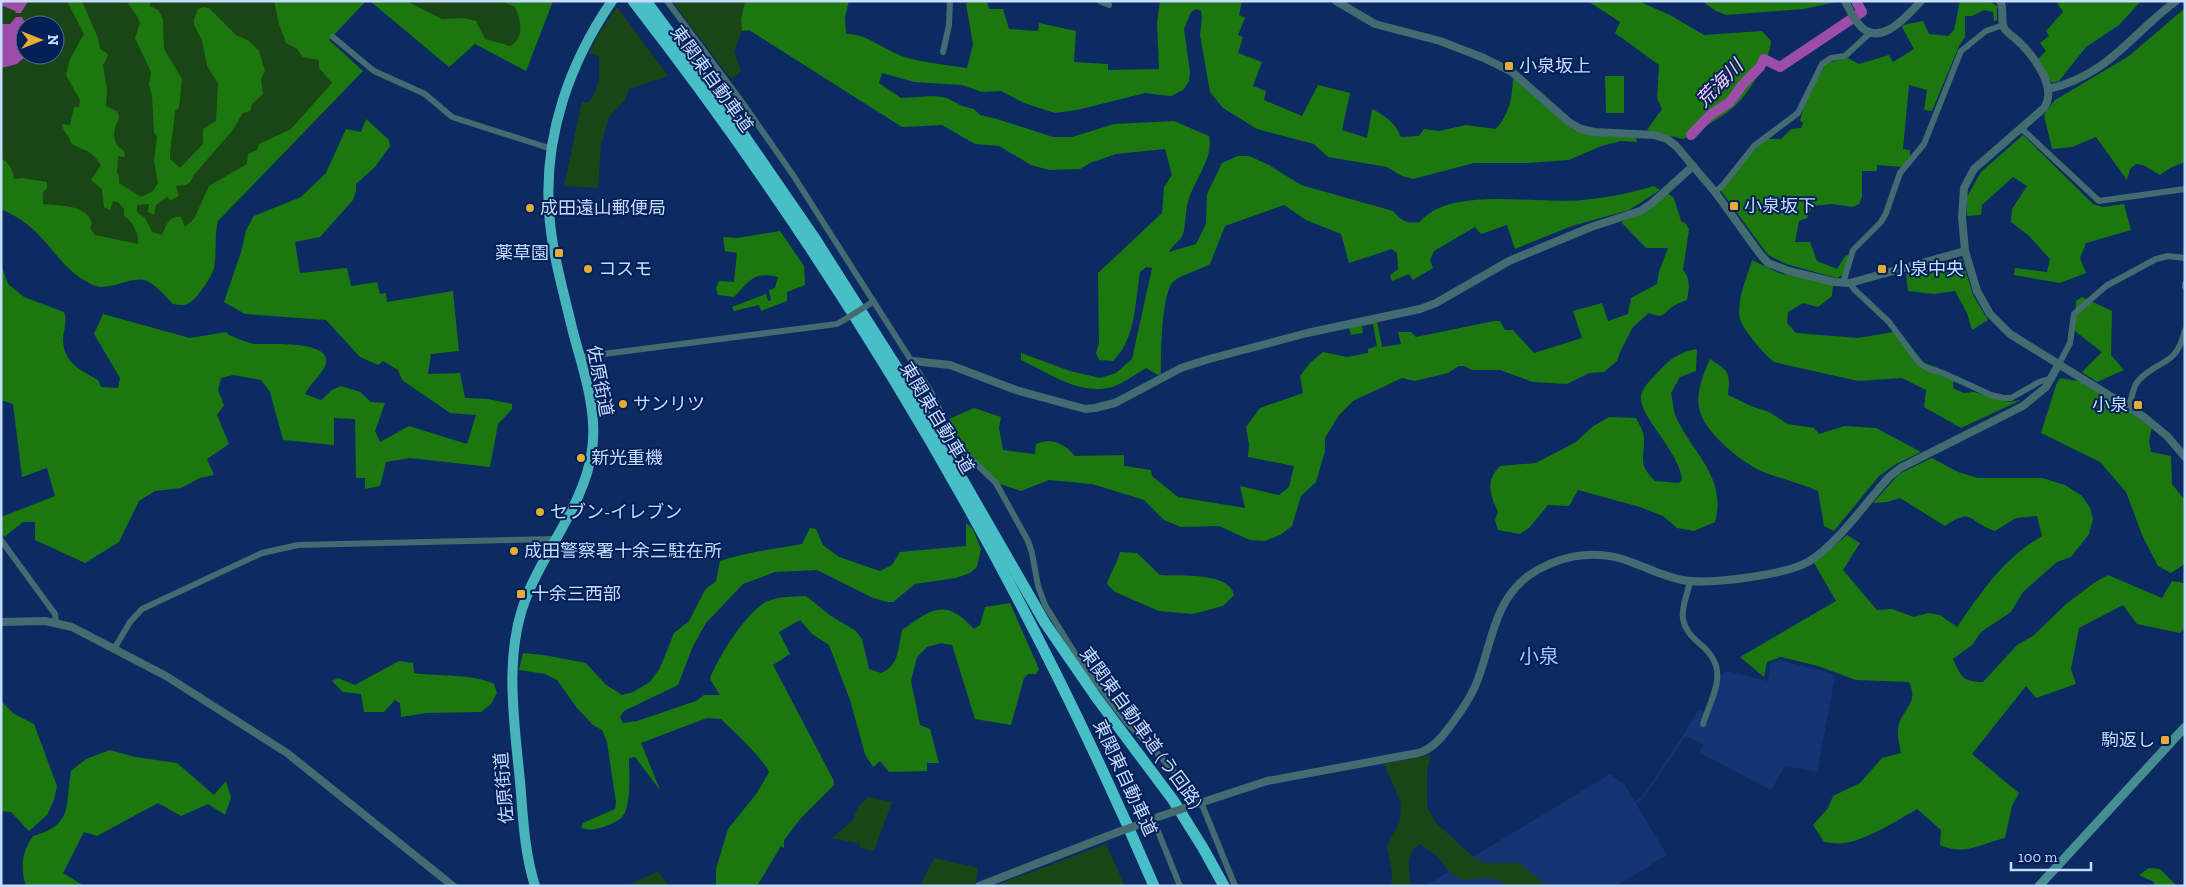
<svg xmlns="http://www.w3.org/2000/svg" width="2186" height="887" font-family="'Zilla Slab','Noto Sans JP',serif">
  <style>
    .built { fill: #143473 }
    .green { fill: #1a4615; fill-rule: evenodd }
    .forest { fill: #1c770f }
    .water { fill: #9b4da8 }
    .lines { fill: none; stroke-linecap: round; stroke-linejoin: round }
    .river { stroke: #9b4da8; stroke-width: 10 }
    .minor { stroke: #426c6f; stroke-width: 6 }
    .tertiary { stroke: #426c6f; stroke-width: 8 }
    .secondary { stroke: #478e93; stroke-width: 9 }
    .trunk { stroke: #48b4ba; stroke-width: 10 }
    .motorway { stroke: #48bfc7; stroke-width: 11 }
    .minor-bridge { stroke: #426c6f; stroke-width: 6 }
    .tertiary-bridge { stroke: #426c6f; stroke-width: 8 }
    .poi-dot { fill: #e5ad36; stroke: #042057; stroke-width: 2 }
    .labels { text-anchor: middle; stroke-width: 4; stroke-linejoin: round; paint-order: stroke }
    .poi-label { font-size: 18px; fill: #c8dcff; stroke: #042057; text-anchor: start }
    .street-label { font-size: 18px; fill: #c8dcff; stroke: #042057 }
    .water-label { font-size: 19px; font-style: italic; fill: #f4cdfb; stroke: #042057 }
    .quarter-label { font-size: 20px; fill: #a8c7fe; stroke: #042057 }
  </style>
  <rect width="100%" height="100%" fill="#0d2b63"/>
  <path class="built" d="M1780 660 1833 674 1835 677 1817 772 1785 766 1771 790 1700 753 1703 744 1686 736 1644 797 1636 804 1667 855 1616 886H1425L1610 774 1625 785 1635 802 1643 796 1684 734 1698 710 1710 714 1722 673 1727 671 1768 681 1771 662Z"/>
  <g class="green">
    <path d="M1 1H366L329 40 363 71 218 221C214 236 217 252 214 268 212 276 197 299 189 303 184 306 179 305 173 304 166 297 155 283 144 280 127 277 109 293 91 284 65 271 56 252 36 232 26 222 14 215 1 209ZM25 25H55V55H25Z"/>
    <path d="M370 1H553L526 71 475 44 449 67Z"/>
    <path d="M672 1H745L741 18 742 31 734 51 741 71 731 79Z"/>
    <path d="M617 7 668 76 629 89 625 100 609 117 601 144 598 188 564 186 582 102 587 103C601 91 599 72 599 56L589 54 598 35Z"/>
    <path d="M1431 755 1427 770V807L1436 823 1476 859 1485 863H1519L1547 886H1509L1499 880 1486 878 1462 880 1450 873 1437 856 1420 844C1405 852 1409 871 1411 886H1391L1392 873 1387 846 1400 821 1401 803 1384 764Z"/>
    <path d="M868 797 892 802 874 851 860 848V844L832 838 853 820 858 807Z"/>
    <path d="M1106 844 1125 886H994Z"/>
    <path d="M934 858 978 868 976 882 971 886H920Z"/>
    <path d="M658 871 669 886H627Z"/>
  </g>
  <g class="forest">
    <path d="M67 1H82L98 38 100 49 107 53 108 56 103 65 107 91 106 106 118 112 119 118C113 130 112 137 119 148L123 150 125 154 124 157 118 156 117 173 119 176V183L141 197 153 191 158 183 154 161 157 137 154 132 152 96 149 85 151 72 135 38 140 23 137 16 126 1H150V6L158 10 163 19 164 49 182 79 179 108 175 111C174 128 170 143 170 159L180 168 203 144V129L216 121 218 83 207 66 202 40 194 25V19L198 9 203 7 209 8 236 35 249 41 259 51 265 71 261 79 263 94 252 104 250 111 243 113 232 131 193 176C190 186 185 185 176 186L179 196 171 200 167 197 156 205 154 215 148 212 149 204 137 205V212L145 218 152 232 162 235C167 224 168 216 181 217L185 227 194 219 209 186 247 164 248 154 257 150 259 144 291 129 332 83 319 68V60L303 57 297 49 286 43 279 24 274 1H366L329 40 363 71 218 221C214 236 217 252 214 268 212 276 197 299 189 303 184 306 179 305 173 304 166 297 155 283 144 280 127 277 109 293 91 284 65 271 56 252 36 232 26 222 14 215 1 209V158C9 163 13 169 14 179L22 178 47 182V188L43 192V204C60 206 86 204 92 223L90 228 95 235 138 244C140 236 132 220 124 216V209L118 202 113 201 110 210 104 207 102 189 91 180 101 165C89 147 86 153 71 143 69 135 63 132 62 124L70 125 74 107H79L80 100 66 75 70 59 84 34Z"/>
    <path d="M370 1H406L442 19 463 18 476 21 485 39 510 46C525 39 521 20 515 7L501 1H553L526 71 475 44 449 67Z"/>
    <path d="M745 1H849L845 17 846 34C868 33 887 53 908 58 927 63 947 65 967 68L973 44 966 4 970 1H987L989 9H1003L1009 29 1038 31 1039 23 1076 31 1074 62 1108 64V70L1159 69 1157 23 1160 1H1242L1239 15 1245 18 1238 35 1243 37 1238 53 1262 62 1253 86 1266 91 1264 100 1302 116 1318 85 1350 93 1342 130 1367 138 1372 109C1385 116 1395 122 1401 137L1419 136 1424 129 1439 131 1466 125 1496 129C1510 113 1512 98 1513 78L1572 129 1590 135 1636 138 1637 142 1621 141 1601 146 1569 160 1527 163H1474L1413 179 1402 176 1387 167 1328 157 1314 144 1257 129 1223 108 1210 92 1200 35 1202 18 1201 11 1196 9 1191 12 1184 29 1190 72 1189 81 1183 90 1171 96 1145 93 1077 110 1055 113 1024 103 1001 91 982 92 962 85 914 82 882 73 879 83 901 98 934 96 947 98 962 106 974 109 980 115 997 119 1053 137H1072L1114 124 1174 121 1209 136C1214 159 1193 181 1188 202 1185 212 1186 224 1183 234 1181 240 1172 246 1169 252L1196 244 1206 224 1207 194 1222 163 1238 156H1249L1269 165 1301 185 1393 211C1402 221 1406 224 1420 222 1450 185 1538 205 1582 200 1606 198 1631 193 1654 186L1660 190 1629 210 1572 226 1515 249 1507 225 1481 234 1475 227 1434 251 1430 260 1433 268 1413 280 1409 274 1392 281 1390 275 1398 269 1397 253 1392 249 1349 263 1341 234 1306 220 1284 205 1225 226 1210 264C1199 270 1183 274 1174 281 1161 292 1161 356 1161 374L1158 375 1146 368C1136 374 1124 383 1112 387 1080 396 1049 373 1021 360V353L1070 371 1100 378 1116 373 1132 359 1152 268 1146 267 1140 272C1135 302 1136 339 1113 361L1099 360 1096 353 1099 343 1098 273 1162 213 1164 187 1172 175 1165 149 1116 154 1090 163 1080 169 1049 170 1031 165 999 146 975 144 942 125 902 127 749 30 742 31 741 19Z"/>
    <path d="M1588 1H1638L1670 15 1704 35 1762 31 1771 41C1771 58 1748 94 1736 105 1721 119 1700 128 1683 139L1647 130 1662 109 1657 98 1659 65 1615 33 1620 22Z"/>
    <path d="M1702 1H1841L1803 9 1726 15 1716 11Z"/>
    <path d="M1960 1H1989L1997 6V20L1994 21 1993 12 1984 10 1972 16H1965V37L1959 46 1932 111 1924 110 1927 90 1909 85 1903 149 1910 150V158L1902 167 1877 165V171H1862V197L1859 204 1853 207 1832 204 1812 206 1807 218 1799 221 1795 242H1810L1817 261 1837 269 1846 255 1849 256 1843 275 1837 278 1786 264 1768 255 1721 191 1741 164 1765 139H1781L1791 129 1801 128 1803 123 1800 120 1805 103 1826 63 1848 58 1859 64 1889 55 1893 62 1914 49 1902 27 1903 25 1923 21 1929 34 1948 36 1954 30Z"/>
    <path d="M2056 1H2141L2119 25 2086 47 2059 81 2052 83 2037 60 2046 51 2040 43 2049 36 2046 31 2063 12Z"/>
    <path d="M2185 8V162L2170 168 2160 175 2143 165 2136 164 2130 169 2127 180 2096 137 2072 147 2052 149 2044 115 2055 100 2129 56Z"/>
    <path d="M1605 76H1624V113H1606Z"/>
    <path d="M366 119 389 140 390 146 375 167 356 184V191L353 200 320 237 295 242 300 273 347 268 351 286 377 282 380 294 386 293 387 302 453 291 459 351 431 354 428 374 460 373 465 398 488 399 512 404V409L498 424 490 467 410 458 386 462 380 486 365 489V478H356L355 419 334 418V445L283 440 270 392 261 380 233 375 221 378 218 390 224 405 217 415 229 444 207 459 214 475 200 478 181 488 155 491 139 501 119 542 85 563 35 540V522H23L4 537 1 532V517L55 496 47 468 22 477 13 404 1 400V264L8 284 24 297 64 312C68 322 63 330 63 340 64 363 80 370 98 380L101 387 118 388 120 378 94 334 103 314 190 338 226 332 229 335C237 338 247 343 255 344 267 345 336 339 325 366 322 374 310 384 305 394L321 400 332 390 341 386 360 392 371 402 385 403 375 431 380 442 409 426 467 444 476 415 450 413 402 380 398 370 383 361 378 365 360 357 326 320 245 314 224 302 241 252 246 230 254 216 301 197 326 173 346 129 361 132Z"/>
    <path d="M2023 135 2093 204 2103 207 2124 204 2131 230 2086 243 2080 258 2086 273 2060 283 2014 275 2015 268 2047 272 2050 259 2028 235 2011 222 2012 209 2027 186 2013 177 1982 205 1981 215 1967 216V197L1981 172Z"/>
    <path d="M1667 193 1674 198 1681 221 1686 224 1689 229 1683 270C1691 279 1689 289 1687 300 1683 302 1678 303 1675 305 1663 312 1666 320 1649 313L1633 327 1621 350 1617 361 1604 372 1589 373 1567 384 1533 382 1500 370H1472L1464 366H1459L1448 373 1415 381 1402 378 1353 401 1339 415 1325 438V451L1316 482 1301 496 1292 526 1280 535 1265 541 1250 540 1219 526 1181 527 1164 520 1144 500 1092 484 1049 480 1021 491 1000 484 972 456 961 443 949 419 974 408 1001 417 999 428 1003 450 1035 454 1036 444C1052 437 1065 444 1075 456L1124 455V466L1151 470 1152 476 1178 497 1245 508 1240 486 1279 495 1289 487 1294 466 1248 457 1249 444 1246 427 1260 408 1303 393 1300 376 1310 363 1323 352 1347 357 1368 353V349L1377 346 1373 324 1362 326 1363 333 1351 335 1349 327 1377 321 1382 347 1401 344 1398 332H1411L1416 337 1494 321H1500L1505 330H1513L1534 353 1582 338 1573 311 1602 303 1608 321 1628 314 1631 298 1657 284 1659 272 1668 248H1646L1621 222 1646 211Z"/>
    <path d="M780 231 804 266 805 285 787 292V301L761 311 759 305 734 311 732 307 766 294 768 301 771 300 769 290 775 288 778 277C754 271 750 280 734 297L718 295 716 288 719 281 734 282 737 253 725 251 723 237 737 238Z"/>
    <path d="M1962 259 1973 295 1988 320 1972 330 1967 313 1955 291 1934 294 1908 291 1906 273Z"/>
    <path d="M1752 260 1779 273 1833 285 1832 296 1818 307 1803 303 1788 312 1787 323 1796 333 1858 338 1899 331 1924 363 1936 367 1954 378 1953 388 1964 393 1974 392 2009 402 2021 400 1961 428 1924 407 1926 390 1902 378 1858 381 1774 362C1765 355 1743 330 1740 319 1736 301 1747 277 1752 260Z"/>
    <path d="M2082 297 2112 311 2111 355 2124 370 2097 382 2082 372 2102 352 2075 331 2076 301Z"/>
    <path d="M1697 349 1696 371 1680 377 1671 393C1673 401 1673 412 1677 419 1694 455 1727 478 1715 522L1694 531 1677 528 1663 516 1640 507 1578 490 1569 506 1548 505 1529 528 1520 534 1498 530 1495 520 1498 512C1490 494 1485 481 1500 466L1536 463 1576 442 1592 427 1609 417 1636 418C1639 424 1645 433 1644 441 1644 461 1638 464 1655 481L1679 483 1682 479C1679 451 1639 416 1641 397 1641 388 1652 379 1658 372 1670 359 1679 352 1697 349Z"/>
    <path d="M1710 359C1730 372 1730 372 1728 395L1751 406 1769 412 1788 424 1814 428 1819 434 1845 426 1876 428 1921 452 1896 464 1879 476 1834 531 1824 526 1818 491C1801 484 1783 479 1766 473 1744 465 1703 432 1699 408 1696 391 1704 373 1710 359Z"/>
    <path d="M2060 378 2084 382 2152 427 2149 441 2151 452 2171 456 2172 484 2183 498 2185 497V564L2171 573 2158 566 2143 537 2126 492 2100 462 2041 433 2056 385Z"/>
    <path d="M1932 458 1958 472 1978 478H2042L2065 485 2082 496 2090 508 2093 519 2089 534 2071 557 2057 562 2023 592 2011 612 1981 632 1972 645 1953 659C1961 676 1962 682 1983 682L2017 645 2033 636 2066 604 2094 583 2108 575 2162 598 2172 581 2184 583 2185 627 2180 633 2137 624 2123 605 2079 628 2071 669 2076 684 2036 698 2026 686 1972 754 2019 793 2012 806 2005 838C1980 844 1965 856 1940 845L1941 830 1917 809C1898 820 1867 840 1844 843 1838 844 1831 843 1824 842L1813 825 1828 808 1833 796 1860 783 1882 758 1901 753C1900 746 1897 737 1898 729 1900 710 1920 705 1909 682L1856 680 1818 666 1781 657 1767 662 1764 677 1740 657 1836 601 1814 563 1847 535 1860 543 1843 570 1877 610 1892 609 1914 617 1928 613 1940 615 1957 627C1984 589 2002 560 2042 536L2037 516 2016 518 1995 531C1968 522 1973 507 1945 526L1900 498 1887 502 1873 503 1899 474Z"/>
    <path d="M966 523 973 529 981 549 977 567 970 573 956 578 915 584 893 602H887L873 598 817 570 775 572 743 584 706 623 693 646 678 685 624 711 620 717 623 723 637 721 696 701 704 695H720L710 679C716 660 749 608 768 601 780 596 793 597 806 596L831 616 856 631 862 639 869 669 881 673C900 666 898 646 902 630 932 608 946 598 974 629L980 625 985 607 1010 603 1039 669 1036 674H1028L1024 678 1011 725 975 719 952 645 941 643 927 647 917 657 911 681 920 725 930 729 939 763H927V771L889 772 880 761 873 767 865 754 850 700 829 645 812 634 800 620 779 632 790 654 773 665 834 781V785L801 818 784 840V848L781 846 757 886H716V869L728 829 757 793 769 772C762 757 734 732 721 719L707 718 641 743 660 790 635 757 629 758C629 772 632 809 621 818 617 822 609 825 603 827 595 829 589 832 581 827L583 823 615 809 616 802 607 742 602 730 593 725 577 708 557 680 545 674 519 670 523 653 544 655 586 663 605 684 622 695 633 692 650 682 660 668 674 633 689 621 705 590 716 581 720 561C746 552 775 549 802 544L810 528 816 529 823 545 839 557 880 571 892 565 900 552 966 546Z"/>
    <path d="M1120 552 1137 553 1160 575C1178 576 1230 572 1234 595L1223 606 1193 614 1159 611 1115 592 1107 584C1110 573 1117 564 1120 552Z"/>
    <path d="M399 661 413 663 414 673C441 677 470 673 494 684L497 693 491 704 481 712 426 713 401 717 400 703 395 700 384 712H364L361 694 343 692 332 681 338 678 355 685Z"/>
    <path d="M1 701 14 714 34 724 57 786 54 800 47 815 29 831 11 812 1 811Z"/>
    <path d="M110 750 135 757 177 763 214 795 226 781 231 798 225 815 208 804 181 816 158 803 97 836 84 832 63 873 84 886H26C20 868 22 851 33 836 74 825 65 805 71 771L86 759Z"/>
    <path d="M2149 868 2160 869 2177 886H2154V882L2139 875Z"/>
  </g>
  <g class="water">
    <path d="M1 1H28L21 13H16L15 11 1 5Z"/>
    <path d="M16 17H22L26 25 25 55H27L17 64 1 68V24H10Z"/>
  </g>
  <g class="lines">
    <path class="river" d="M1691 135 1710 115 1730 102 1743 84 1760 67 1764 59 1780 67 1862 12 1856 1"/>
    <g class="minor">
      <path d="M667 1 742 102 793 175 930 390 953 438 961 449 996 483 1028 541 1032 553 1038 586 1045 605 1079 660 1127 723 1159 755 1201 802 1235 886"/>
      <path d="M1100 1 1109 5"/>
      <path d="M333 37 374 71 425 94 452 117 552 149"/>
      <path d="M943 52 949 25 950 1"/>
      <path d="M2022 129 2099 201 2185 189"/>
      <path d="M1715 192 1723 185 1754 146 1798 113 1822 64 1831 58 1845 56 1870 33"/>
      <path d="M1843 283 1853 250 1881 222 1886 213 1900 173 1924 144 1961 51 1986 31 2003 25"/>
      <path d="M1850 283 1854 289 1889 322 1919 363 1929 369 1943 373 1991 395 2004 398H2011L2039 382 2052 378"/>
      <path d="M2185 284V287"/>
      <path d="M580 357 837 324 844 320"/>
      <path d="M2059 364 2070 343 2074 314 2106 286 2156 259 2168 256 2185 258"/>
      <path d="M2128 406C2133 398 2132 388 2138 381 2159 358 2176 368 2185 330"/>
      <path d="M1 540 55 614 56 622"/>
      <path d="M1690 581C1688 594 1681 606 1683 619 1685 630 1692 637 1700 644 1731 669 1713 693 1703 724"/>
      <path d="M114 649 130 622 142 609 262 553 298 545 555 539"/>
      <path d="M1153 819 1180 886"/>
    </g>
    <g class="tertiary">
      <path d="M1336 1 1375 24 1440 41 1484 58 1512 72 1570 123 1581 129 1594 132 1654 135 1667 139 1676 146 1715 192 1760 254 1768 263 1789 271 1834 282 1850 283 1965 251"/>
      <path d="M1845 1C1849 8 1852 16 1857 22 1878 51 1906 17 1921 1"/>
      <path d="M2000 1C2005 10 2000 20 2004 28 2007 33 2014 37 2018 41 2034 56 2058 88 2044 108L1974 169 1964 188 1962 217 1965 251 1977 291 1990 314 2010 334 2144 417 2167 436 2185 457"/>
      <path d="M2049 89C2110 74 2130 35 2176 1"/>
      <path d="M913 361 950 365 1016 390 1085 409 1095 408 1115 403 1181 368 1209 359 1307 333 1420 309 1436 303 1509 261 1591 227 1640 211 1651 204 1693 166"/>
      <path d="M1 622 45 621 72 627 166 676 287 753 453 886"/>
      <path d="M1197 804 1267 781 1418 753C1433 749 1442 737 1451 725 1461 711 1472 696 1478 679 1492 642 1494 602 1528 576 1555 557 1590 549 1622 559 1642 565 1661 576 1682 580 1709 585 1784 575 1808 562 1837 545 1866 502 1889 477L1900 468 2023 406 2046 387 2059 364"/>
      <path d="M979 886 1118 832"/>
    </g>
    <path class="secondary" d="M2039 886 2185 727"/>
    <path class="trunk" d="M535 886C524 851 523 816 520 781 514 720 503 651 528 593 547 547 586 500 592 450 598 409 582 367 572 328 563 289 551 250 549 210 544 135 570 62 612 1"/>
    <g class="motorway">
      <path d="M633 1C844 273 1019 570 1154 886"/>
      <path d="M646 1 721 102 814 237 911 390 1045 623 1096 697 1173 800 1203 848 1224 886"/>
    </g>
    <path class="minor-bridge" d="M844 320 871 303"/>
    <g class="tertiary-bridge">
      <path d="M1158 817 1197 804"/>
      <path d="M1118 832 1147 822"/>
    </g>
  </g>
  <g class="poi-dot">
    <rect x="1504" y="61" width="10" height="10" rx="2.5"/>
    <rect x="1729" y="201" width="10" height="10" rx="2.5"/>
    <circle cx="530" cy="208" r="5"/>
    <rect x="554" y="248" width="10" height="10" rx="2.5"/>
    <circle cx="588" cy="269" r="5"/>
    <rect x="1877" y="264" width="10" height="10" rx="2.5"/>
    <circle cx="623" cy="404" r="5"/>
    <rect x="2133" y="400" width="10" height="10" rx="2.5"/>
    <circle cx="581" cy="458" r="5"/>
    <circle cx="540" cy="512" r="5"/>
    <circle cx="514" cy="551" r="5"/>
    <rect x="516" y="589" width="10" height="10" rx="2.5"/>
    <rect x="2160" y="735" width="10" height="10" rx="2.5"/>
  </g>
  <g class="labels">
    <g class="poi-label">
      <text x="1519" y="72">小泉坂上</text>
      <text x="1744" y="212">小泉坂下</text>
      <text x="540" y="214">成田遠山郵便局</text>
      <text x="549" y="259" text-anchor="end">薬草園</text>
      <text x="598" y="275">コスモ</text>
      <text x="1892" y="275">小泉中央</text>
      <text x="633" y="410">サンリツ</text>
      <text x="2128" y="411" text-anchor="end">小泉</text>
      <text x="591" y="464">新光重機</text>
      <text x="550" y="518">セブン-イレブン</text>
      <text x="524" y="557">成田警察署十余三駐在所</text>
      <text x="531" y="600">十余三西部</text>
      <text x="2155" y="746" text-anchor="end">駒返し</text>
    </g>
    <g class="street-label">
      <text transform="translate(712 79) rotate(54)" y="6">東関東自動車道</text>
      <text transform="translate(600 381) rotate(79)" y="6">佐原街道</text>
      <text transform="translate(937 418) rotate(59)" y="6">東関東自動車道</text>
      <text transform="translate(1141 728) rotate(54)" y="6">東関東自動車道 (う回路)</text>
      <text transform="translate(1125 778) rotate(65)" y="6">東関東自動車道</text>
      <text transform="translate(504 788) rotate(-95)" y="6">佐原街道</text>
    </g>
    <g class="water-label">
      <text transform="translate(1719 83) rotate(-46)" y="7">荒海川</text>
    </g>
    <g class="quarter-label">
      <text x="1539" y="663">小泉</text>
    </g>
  </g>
  <rect width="2186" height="887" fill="none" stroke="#c8dcff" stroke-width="5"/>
  <g transform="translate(40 40) rotate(90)"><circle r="24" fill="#042057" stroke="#526b9a"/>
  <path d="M0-4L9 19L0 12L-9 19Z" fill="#e5ad36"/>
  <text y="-8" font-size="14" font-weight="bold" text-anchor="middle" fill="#c8dcff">N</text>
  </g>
  <path d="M2011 862v8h80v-8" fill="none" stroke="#c8dcff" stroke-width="2.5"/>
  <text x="2018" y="862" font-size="15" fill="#c8dcff" stroke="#042057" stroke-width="4" paint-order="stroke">100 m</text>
</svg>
